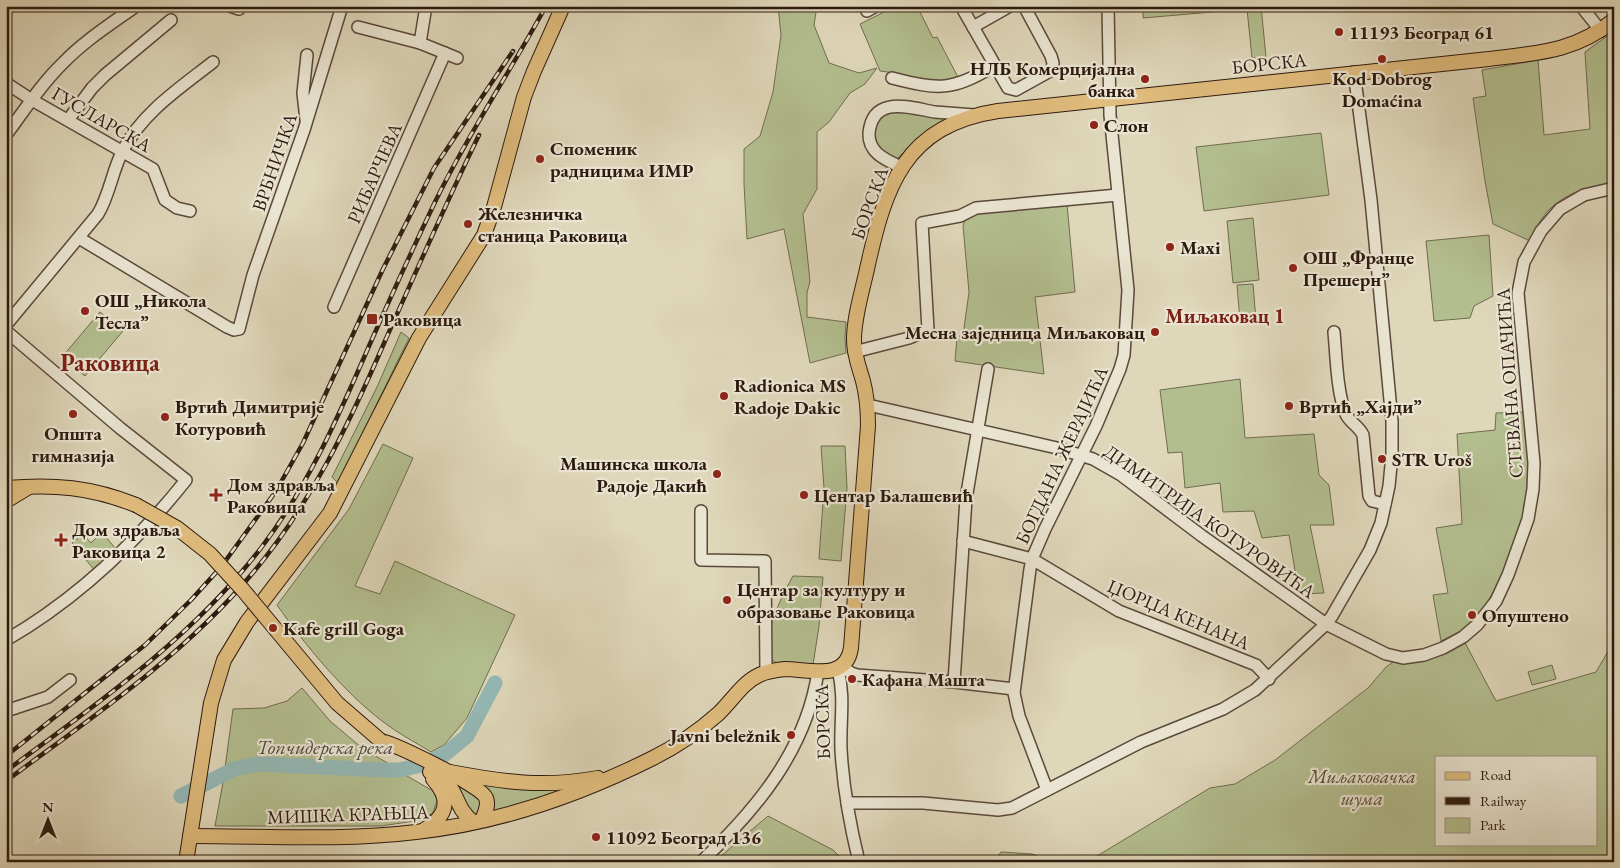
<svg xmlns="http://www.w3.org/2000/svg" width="1620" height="868" font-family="'EB Garamond',serif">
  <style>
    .green { fill: #b3be8f; stroke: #706c4f; fill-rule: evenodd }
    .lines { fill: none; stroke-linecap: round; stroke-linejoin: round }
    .river { stroke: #94b8b5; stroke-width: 15 }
    .minor-casing { stroke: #5a493a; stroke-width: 14 }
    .major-casing { stroke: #2d1a0f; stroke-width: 16 }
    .minor { stroke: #eae5d2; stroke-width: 11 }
    .major { stroke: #e0bc7d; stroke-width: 14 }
    .rail-casing { stroke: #2d1a0f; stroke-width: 4.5 }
    .rail { stroke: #eae5d2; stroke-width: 2.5; stroke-dasharray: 8; stroke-linecap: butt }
    .major-bridge-casing { stroke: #2d1a0f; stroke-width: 16; stroke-linecap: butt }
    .major-bridge { stroke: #e0bc7d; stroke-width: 14 }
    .poi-dot { fill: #8f2418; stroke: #eae5d2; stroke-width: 2 }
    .labels { text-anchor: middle; stroke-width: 4.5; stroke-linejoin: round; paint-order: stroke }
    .poi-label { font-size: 19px; font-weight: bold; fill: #2d1a0f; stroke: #eae5d2; text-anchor: start }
    .street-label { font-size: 19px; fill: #2d1a0f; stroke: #eae5d2 }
    .park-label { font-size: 19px; font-style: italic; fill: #554b35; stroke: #eae5d2 }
    .neighbourhood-label { font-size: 20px; font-weight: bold; fill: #7a1f14; stroke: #eae5d2 }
    .water-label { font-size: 20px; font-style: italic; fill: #4c4941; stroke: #eae5d2 }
    .district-label { font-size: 24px; font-weight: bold; fill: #7a1f14; stroke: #eae5d2 }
  </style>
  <rect width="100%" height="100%" fill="#dfd7ba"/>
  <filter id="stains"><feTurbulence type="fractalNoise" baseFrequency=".004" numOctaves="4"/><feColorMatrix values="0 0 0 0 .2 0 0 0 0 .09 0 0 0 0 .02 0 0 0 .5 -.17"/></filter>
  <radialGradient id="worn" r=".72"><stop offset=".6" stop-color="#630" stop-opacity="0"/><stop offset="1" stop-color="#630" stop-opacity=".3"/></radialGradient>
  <g class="green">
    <path d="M778 6H817L814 25 829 63 859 73 877 68 865 84 850 93 829 122 817 132V189L803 214 810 281 807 293V317L846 322 845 338 846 353 810 363 784 229 747 239 744 184V149L760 136 773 92 781 35Z"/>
    <path d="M896 6H917L933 38 937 37 959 79C945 81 930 83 915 79 903 76 893 72 880 71L860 24Z"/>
    <path d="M1143 6H1261L1266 57 1252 58 1247 9 1143 18Z"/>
    <path d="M1614 31V183C1588 186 1564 193 1546 213 1539 221 1535 232 1530 241L1493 224 1485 181 1473 98 1486 96 1482 70 1538 60 1544 135 1590 129 1585 52Z"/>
    <path d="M901 109 931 117 948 118V120L914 142 897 159C892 156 885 153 880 148 871 139 873 120 885 114 890 111 896 111 901 109Z"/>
    <path d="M1321 133 1329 195 1204 211 1196 147Z"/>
    <path d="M1067 204 1075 292 1035 297 1044 374 955 361 957 337 963 335 969 292 963 226 965 219 972 214Z"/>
    <path d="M1253 218 1259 280 1233 283 1227 221Z"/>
    <path d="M1489 235 1493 296 1474 306 1470 318 1434 321 1426 241Z"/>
    <path d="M1253 284 1256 320 1240 321 1237 285Z"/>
    <path d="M100 312 123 331 85 376 62 357Z"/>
    <path d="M401 332 409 338 338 483 332 477 377 387Z"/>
    <path d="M1240 379 1245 438 1314 434 1319 475 1329 485 1334 525H1310L1324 593 1299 594 1289 535 1262 538 1254 511 1223 512 1220 483 1185 488 1182 452 1168 453 1160 390Z"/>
    <path d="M1524 412 1527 418 1528 481 1524 513 1504 569 1496 588 1482 610 1468 628 1441 641 1433 595 1448 593 1436 528 1462 524 1457 434 1495 430 1496 413Z"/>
    <path d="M383 444 413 458 355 586 380 594 395 561 515 615 467 718 444 745 431 752C415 742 397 733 382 721 344 692 304 644 277 605L349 509Z"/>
    <path d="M821 446H845L847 488 841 561 819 559 824 488Z"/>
    <path d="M83 534 91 543 98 536 106 537 119 553 96 572 72 543Z"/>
    <path d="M793 576 823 577 819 626 813 665 777 663C752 652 784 592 793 576Z"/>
    <path d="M1463 639 1496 701 1596 672 1614 641V862H1087L1210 788 1235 784 1275 760 1368 688 1386 667 1393 662 1416 660ZM1436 757H1596V844H1436Z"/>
    <path d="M1552 665 1556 679 1532 685 1528 672Z"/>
    <path d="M302 688 330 721 362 748 396 768 269 762 245 764 225 768 233 709 264 708 287 701Z"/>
    <path d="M259 767 402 773 433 791 437 800 433 813 421 820 381 826H215L224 777 235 772Z"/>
    <path d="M450 777 484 799 478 816H473Z"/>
    <path d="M481 784 568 787 561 792 492 812Z"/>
    <path d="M768 816 833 850 845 862H714Z"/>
    <path d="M1001 852 1032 854 1052 862H994Z"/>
  </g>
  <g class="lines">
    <path class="river" d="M181 796 234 769 258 764 383 770H400L421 765 444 755 467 736 495 683"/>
    <g class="minor-casing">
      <g id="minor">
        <path d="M230 6 239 9"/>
        <path d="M961 6 1008 88 1016 90 1052 70 1053 63 1051 56 1024 6"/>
        <path d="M1581 6 1601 31"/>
        <path d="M6 9 9 6"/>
        <path d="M867 11 876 6"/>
        <path d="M358 27 420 43 457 58"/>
        <path d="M973 27 1010 6"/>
        <path d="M420 43 426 6"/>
        <path d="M892 78C939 90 952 91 994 66"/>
        <path d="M6 83 32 100 153 169 165 200 177 208 190 211"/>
        <path d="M68 120 92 88 105 75 171 20"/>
        <path d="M306 120 303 93 307 55"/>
        <path d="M6 135C24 111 41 84 63 63 84 41 111 24 136 6"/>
        <path d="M901 167C886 160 868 153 869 133 873 94 911 108 935 112 948 113 961 114 974 115"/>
        <path d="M79 238 227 327 234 330 239 329 253 275 304 130 342 6"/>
        <path d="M334 307 445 53"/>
        <path d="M6 325 98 214C110 194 112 171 123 150 143 112 180 88 213 62"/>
        <path d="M6 331 120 428 186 480C135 544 77 599 6 640"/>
        <path d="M1334 332C1336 353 1337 395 1346 414 1349 422 1359 426 1363 435L1369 496 1372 501 1385 504"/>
        <path d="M854 352 909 338 928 330 922 223 960 216 976 208 1118 195"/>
        <path d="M868 405 1057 448 1093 459 1121 475 1202 536 1326 624 1386 654 1403 658 1424 655 1443 648 1463 637 1477 625 1496 601 1508 575 1528 519 1533 489 1534 463 1518 293 1524 262 1541 231 1560 209 1584 195 1614 188"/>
        <path d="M701 511V560L765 561 766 673"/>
        <path d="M963 541 1032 559 1119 611 1256 665 1269 679"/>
        <path d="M843 667 851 673 857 675 954 682 1014 689"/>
        <path d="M838 669C845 698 840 719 841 749 843 787 850 825 859 862"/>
        <path d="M954 682 966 499 988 369"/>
        <path d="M6 711 48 697 70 680"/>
        <path d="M1047 790 1019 716 1014 693 1030 569 1032 559 1045 529 1096 426 1120 369 1124 355 1128 290 1110 115 1108 6"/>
        <path d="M847 803H923L998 810 1012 808 1141 742 1223 709 1255 690 1326 624 1332 616 1370 550 1381 523 1389 486 1392 455V421L1371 200 1354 72"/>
        <path d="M701 862C756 810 807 749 818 671"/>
      </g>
    </g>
    <g class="major-casing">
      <g id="major">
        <path d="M6 488C54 484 91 487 136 505"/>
        <path d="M6 501 29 487"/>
        <path d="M381 741C397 745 481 785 486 798 489 805 485 813 482 820"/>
        <path d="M430 772C461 784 451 805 473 822"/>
        <path d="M450 772C503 782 543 788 598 778"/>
        <path d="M424 830C447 816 452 800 433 779"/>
        <path d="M190 836C265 836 342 841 416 832 499 823 579 795 653 758 677 746 699 731 718 714 732 701 742 683 759 675 767 671 776 670 785 669 809 669 846 682 851 648L868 426C868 410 867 396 863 381 859 367 854 355 854 340 854 317 862 292 867 269 885 187 904 125 998 111L1489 59C1537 53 1575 52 1614 20"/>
        <path d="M186 862 211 703 224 660 247 622 330 513 419 338 484 235 494 207 524 97 534 71 563 6"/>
      </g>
    </g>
    <use href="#minor" class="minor"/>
    <use href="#major" class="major"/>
    <g class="rail-casing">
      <g id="rail">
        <path d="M6 756 145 645 191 600 221 567 250 527 276 491 303 443 383 269 434 168 513 51"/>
        <path d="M6 771C97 704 192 638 261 548 310 484 341 410 373 337 393 292 414 246 435 202 468 134 510 72 546 6"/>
        <path d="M6 781C91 718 183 656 251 575 310 506 349 424 385 341 416 272 446 203 479 135"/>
      </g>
    </g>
    <use href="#rail" class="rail"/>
    <g class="major-bridge-casing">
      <path id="major-bridge" d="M136 505 177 528 210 554 243 590 337 703 381 741"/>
    </g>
    <use href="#major-bridge" class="major-bridge"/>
  </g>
  <g class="poi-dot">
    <circle cx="1339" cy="32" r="5"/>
    <circle cx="1382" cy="59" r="5"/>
    <circle cx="1145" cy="79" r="5"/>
    <circle cx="1094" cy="125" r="5"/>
    <circle cx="540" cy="159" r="5"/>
    <circle cx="468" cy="224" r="5"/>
    <circle cx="1170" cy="247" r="5"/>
    <circle cx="1293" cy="268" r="5"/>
    <circle cx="85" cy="311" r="5"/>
    <rect x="366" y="313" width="12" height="12" rx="2.5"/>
    <circle cx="1155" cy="332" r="5"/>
    <circle cx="724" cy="396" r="5"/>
    <circle cx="1289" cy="406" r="5"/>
    <circle cx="73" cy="414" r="5"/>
    <circle cx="165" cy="417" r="5"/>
    <circle cx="1382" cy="459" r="5"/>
    <circle cx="717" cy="474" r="5"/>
    <path d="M213.5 487.5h5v5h5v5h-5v5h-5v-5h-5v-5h5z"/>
    <circle cx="804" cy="495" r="5"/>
    <path d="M58.5 532.5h5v5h5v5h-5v5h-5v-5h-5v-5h5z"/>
    <circle cx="727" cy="600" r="5"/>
    <circle cx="1472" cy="615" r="5"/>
    <circle cx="273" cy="628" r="5"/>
    <circle cx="852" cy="679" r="5"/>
    <circle cx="791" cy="735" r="5"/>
    <circle cx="596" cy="837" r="5"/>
  </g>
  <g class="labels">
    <g class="poi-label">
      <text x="1349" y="39">11193 Београд 61</text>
      <text x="1135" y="75" text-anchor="end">НЛБ Комерцијална<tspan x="1135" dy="22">банка</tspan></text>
      <text x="1382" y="85" text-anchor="middle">Kod Dobrog<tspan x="1382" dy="22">Domaćina</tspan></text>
      <text x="1104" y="132">Слон</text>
      <text x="550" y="155">Споменик<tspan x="550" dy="22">радницима ИМР</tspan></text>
      <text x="478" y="220">Железничка<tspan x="478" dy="22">станица Раковица</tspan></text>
      <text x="1180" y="254">Maxi</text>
      <text x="1303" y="264">ОШ „Франце<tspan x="1303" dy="22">Прешерн”</tspan></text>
      <text x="95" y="307">ОШ „Никола<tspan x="95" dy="22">Тесла”</tspan></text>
      <text x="383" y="326">Раковица</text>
      <text x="1145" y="339" text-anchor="end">Месна заједница Миљаковац</text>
      <text x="734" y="392">Radionica MS<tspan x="734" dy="22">Radoje Dakic</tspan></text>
      <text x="175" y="413">Вртић Димитрије<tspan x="175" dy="22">Котуровић</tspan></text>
      <text x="1299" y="413">Вртић „Хајди”</text>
      <text x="73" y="440" text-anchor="middle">Општа<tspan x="73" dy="22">гимназија</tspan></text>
      <text x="1392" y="466">STR Uroš</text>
      <text x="707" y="470" text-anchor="end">Машинска школа<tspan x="707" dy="22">Радоје Дакић</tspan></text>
      <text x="227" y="491">Дом здравља<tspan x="227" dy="22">Раковица</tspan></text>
      <text x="814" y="502">Центар Балашевић</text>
      <text x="72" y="536">Дом здравља<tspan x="72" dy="22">Раковица 2</tspan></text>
      <text x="737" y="596">Центар за културу и<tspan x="737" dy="22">образовање Раковица</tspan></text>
      <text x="1482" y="622">Опуштено</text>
      <text x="283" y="635">Kafe grill Goga</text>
      <text x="862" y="686">Кафана Машта</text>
      <text x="781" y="742" text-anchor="end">Javni beležnik</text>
      <text x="606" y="844">11092 Београд 136</text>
    </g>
    <g class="street-label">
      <text transform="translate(1269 63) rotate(-6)" y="7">БОРСКА</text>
      <text transform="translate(102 119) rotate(30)" y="7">ГУСЛАРСКА</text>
      <text transform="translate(274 162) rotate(-71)" y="7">ВРБНИЧКА</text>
      <text transform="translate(374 173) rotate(-66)" y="7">РИБАРЧЕВА</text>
      <text transform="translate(869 203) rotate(-70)" y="7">БОРСКА</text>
      <text transform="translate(1509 383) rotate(-94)" y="7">СТЕВАНА ОПАЧИЋА</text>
      <text transform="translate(1061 455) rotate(-65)" y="7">БОГДАНА ЖЕРАЈИЋА</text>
      <text transform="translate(1210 521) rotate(35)" y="7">ДИМИТРИЈА КОТУРОВИЋА</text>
      <text transform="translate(1179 614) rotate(23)" y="7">ЏОРЏА КЕНАНА</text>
      <text transform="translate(822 722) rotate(-92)" y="7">БОРСКА</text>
      <text transform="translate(348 814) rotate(-2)" y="7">МИШКА КРАЊЦА</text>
    </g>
    <g class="park-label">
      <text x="1362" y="783">Миљаковачка<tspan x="1362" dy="22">шума</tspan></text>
    </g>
    <g class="neighbourhood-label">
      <text x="1225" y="323">Миљаковац 1</text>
    </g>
    <g class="water-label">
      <text x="325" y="754">Топчидерска река</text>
    </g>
    <g class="district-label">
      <text x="110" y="371">Раковица</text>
    </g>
  </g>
  <rect width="1620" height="868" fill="none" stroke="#dfd7ba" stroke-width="25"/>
  <rect x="8" y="8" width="1605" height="853" fill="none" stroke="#2d1a0f" stroke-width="2.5"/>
  <rect x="12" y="12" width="1595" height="843" fill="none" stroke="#2d1a0f"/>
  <rect x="1435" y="756" width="162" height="90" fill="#eae5d2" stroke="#9e9484"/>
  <rect x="1445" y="772" width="25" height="8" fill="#e0bc7d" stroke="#9e9484"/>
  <text x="1480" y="780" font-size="15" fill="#2d1a0f">Road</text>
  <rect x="1445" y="797" width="25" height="8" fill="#2d1a0f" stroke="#9e9484"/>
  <text x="1480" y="806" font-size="15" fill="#2d1a0f">Railway</text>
  <rect x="1445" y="818" width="25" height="15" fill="#b3be8f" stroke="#9e9484"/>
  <text x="1480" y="830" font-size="15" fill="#2d1a0f">Park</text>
  <g transform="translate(48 820)" stroke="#eae5d2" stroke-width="4" paint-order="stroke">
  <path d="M0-4L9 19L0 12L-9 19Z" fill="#2d1a0f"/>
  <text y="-8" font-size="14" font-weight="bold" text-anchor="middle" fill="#2d1a0f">N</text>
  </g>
  <rect width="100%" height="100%" filter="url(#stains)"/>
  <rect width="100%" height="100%" fill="url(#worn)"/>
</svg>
